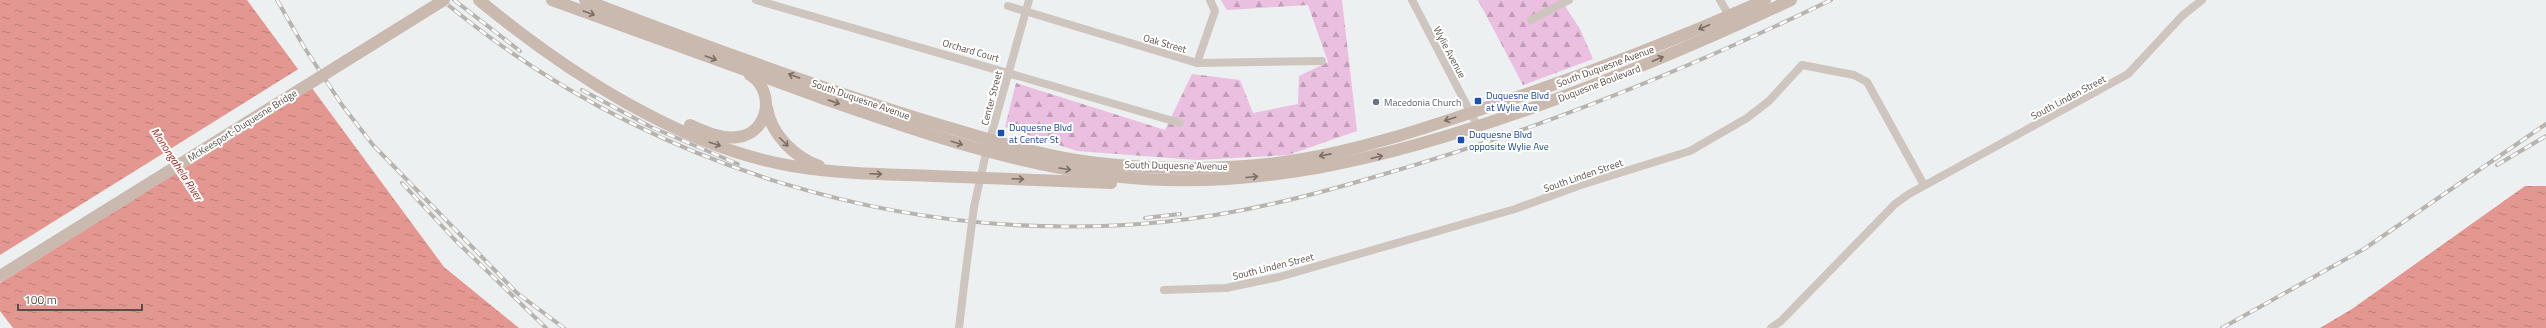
<svg xmlns="http://www.w3.org/2000/svg" width="2546" height="328" font-family="'Titillium Web',sans-serif">
  <style>
    .forest { fill: url(#forest-firs) }
    .water { fill: url(#water-ripples) }
    .pier { fill: #edf0f0 }
    .lines { fill: none; stroke-linecap: round; stroke-linejoin: round }
    .street { stroke: #cec5bf; stroke-width: 8 }
    .primary { stroke: #cab9af; stroke-width: 12 }
    .rail-casing { stroke: #b7b4b0; stroke-width: 4 }
    .rail { stroke: #fff; stroke-width: 2.5; stroke-dasharray: 8; stroke-linecap: butt }
    .street-bridge { stroke: #cec5bf; stroke-width: 8 }
    .primary-bridge { stroke: #cab9af; stroke-width: 12 }
    .oneway { stroke: #7b6d66 }
    .transit-dot { fill: #1a4fb4; stroke: #fff; stroke-width: 1.5 }
    .worship-dot { fill: #6b7280; stroke: #fff; stroke-width: 1.5 }
    .labels { text-anchor: middle; stroke-width: 4; stroke-linejoin: round; paint-order: stroke }
    .street-label { font-size: 10px; fill: #594d47; stroke: #fff }
    .transit-label { font-size: 10px; fill: #164399; stroke: #fff; text-anchor: start }
    .worship-label { font-size: 10px; fill: #5b616d; stroke: #fff; text-anchor: start }
    .water-label { font-size: 11px; font-style: italic; fill: #9b2218; stroke: #fff }
  </style>
  <defs>
    <pattern id="forest-firs" width="22" height="20" patternUnits="userSpaceOnUse"><rect width="22" height="20" fill="#eabfdf"/><path d="M5 1l3.5 6h-7zM16 11l3.5 6h-7z" fill="#c19db7"/></pattern>
    <pattern id="water-ripples" width="26" height="14" patternUnits="userSpaceOnUse"><rect width="26" height="14" fill="#e49690"/><path d="M2 4q2-2 4 0t4 0M15 11q2-2 4 0t4 0" fill="none" stroke="#bc7d77"/></pattern>
  </defs>
  <rect width="100%" height="100%" fill="#edf0f0"/>
  <g class="forest">
    <path d="M1221 0H1342L1357 131 1288 155 1197 160 1077 151 1005 127 1016 83 1165 130 1192 74 1240 80 1253 113 1298 104 1299 76 1328 62 1308 5 1227 10Z"/>
    <path d="M1478 0H1561L1580 29 1593 59 1523 85Z"/>
  </g>
  <g class="water">
    <path d="M0 0H247L444 267 519 328H13L0 311Z"/>
    <path d="M2525 186H2546V328H2320L2352 309Z"/>
  </g>
  <path class="pier" d="M300 68 314 87 0 283V255Z"/>
  <g class="lines">
    <g class="street">
      <path d="M756 0 1180 123"/>
      <path d="M1412 0 1478 127"/>
      <path d="M1720 0 1729 16"/>
      <path d="M1008 6 1197 63 1322 61"/>
      <path d="M1531 20 1569 0"/>
      <path d="M1197 63 1215 11 1210 0"/>
      <path d="M974 207 986 153 1029 0"/>
      <path d="M1164 290 1226 288 1279 277 1515 209 1581 185 1690 151 1747 118 1769 101 1802 65 1854 75 1867 82 1924 185"/>
      <path d="M959 328 965 277"/>
      <path d="M1771 328 1781 321 1895 204 1909 194 2128 74 2183 15 2202 0"/>
    </g>
    <g class="primary">
      <path d="M479 0C565 71 680 147 792 166 839 174 886 174 934 176 993 178 1052 181 1111 183"/>
      <path d="M552 0C642 33 732 66 822 98 917 131 1011 164 1111 176 1253 193 1393 157 1526 110 1616 78 1704 41 1791 0"/>
      <path d="M585 0C699 44 814 86 930 122 985 138 1041 157 1098 163 1158 170 1237 170 1297 160 1361 150 1425 128 1488 107 1582 76 1674 41 1765 0"/>
      <path d="M767 108C771 134 794 157 819 166"/>
      <path d="M690 125C704 131 722 140 738 137 769 133 776 91 750 75"/>
    </g>
    <g class="rail-casing">
      <g id="rail">
        <path d="M277 0 304 47 342 105 373 145 517 293 564 328"/>
        <path d="M442 0C642 166 904 247 1163 222 1236 215 1310 196 1381 175 1538 130 1684 71 1831 0"/>
        <path d="M454 0 520 51"/>
        <path d="M582 90 651 127 738 164"/>
        <path d="M2497 165 2546 136"/>
        <path d="M402 183 455 240 546 328"/>
        <path d="M1145 218 1180 214"/>
        <path d="M2222 328 2364 249 2546 124"/>
      </g>
    </g>
    <use href="#rail" class="rail"/>
    <path class="street-bridge" d="M965 277 974 207"/>
    <path class="primary-bridge" d="M0 276 444 0"/>
  </g>
  <defs><path id="oneway-shaft" d="M-6 0H5M1.5-3L5.5 0L1.5 3" fill="none" stroke-width="1.6" stroke-linecap="round" stroke-linejoin="round"/></defs>
  <g class="oneway">
    <use href="#oneway-shaft" transform="translate(589 13) rotate(20)"/>
    <use href="#oneway-shaft" transform="translate(1704 27) rotate(157)"/>
    <use href="#oneway-shaft" transform="translate(711 58) rotate(20)"/>
    <use href="#oneway-shaft" transform="translate(1658 59) rotate(-23)"/>
    <use href="#oneway-shaft" transform="translate(794 76) rotate(-160)"/>
    <use href="#oneway-shaft" transform="translate(834 102) rotate(19)"/>
    <use href="#oneway-shaft" transform="translate(1450 119) rotate(162)"/>
    <use href="#oneway-shaft" transform="translate(784 142) rotate(45)"/>
    <use href="#oneway-shaft" transform="translate(957 143) rotate(18)"/>
    <use href="#oneway-shaft" transform="translate(715 144) rotate(18)"/>
    <use href="#oneway-shaft" transform="translate(1325 155) rotate(169)"/>
    <use href="#oneway-shaft" transform="translate(1377 157) rotate(-14)"/>
    <use href="#oneway-shaft" transform="translate(1065 169) rotate(9)"/>
    <use href="#oneway-shaft" transform="translate(876 174) rotate(2)"/>
    <use href="#oneway-shaft" transform="translate(1252 177) rotate(-5)"/>
    <use href="#oneway-shaft" transform="translate(1018 179) rotate(2)"/>
  </g>
  <g class="transit-dot">
    <rect x="1474" y="97" width="8" height="8" rx="2"/>
    <rect x="997" y="129" width="8" height="8" rx="2"/>
    <rect x="1457" y="136" width="8" height="8" rx="2"/>
  </g>
  <circle class="worship-dot" cx="1376" cy="102" r="4"/>
  <g class="labels">
    <g class="street-label">
      <text transform="translate(1165 43) rotate(16)" y="4">Oak Street</text>
      <text transform="translate(971 50) rotate(16)" y="4">Orchard Court</text>
      <text transform="translate(1450 52) rotate(62)" y="4">Wylie Avenue</text>
      <text transform="translate(1605 66) rotate(-20)" y="4">South Duquesne Avenue</text>
      <text transform="translate(1599 83) rotate(-21)" y="4">Duquesne Boulevard</text>
      <text transform="translate(2068 97) rotate(-28)" y="4">South Linden Street</text>
      <text transform="translate(991 98) rotate(-75)" y="4">Center Street</text>
      <text transform="translate(861 99) rotate(19)" y="4">South Duquesne Avenue</text>
      <text transform="translate(242 125) rotate(-32)" y="4">McKeesport-Duquesne Bridge</text>
      <text transform="translate(1176 165) rotate(1)" y="4">South Duquesne Avenue</text>
      <text transform="translate(1583 175) rotate(-19)" y="4">South Linden Street</text>
      <text transform="translate(1273 266) rotate(-14)" y="4">South Linden Street</text>
    </g>
    <g class="transit-label">
      <text x="1486" y="99">Duquesne Blvd<tspan x="1486" dy="12">at Wylie Ave</tspan></text>
      <text x="1009" y="131">Duquesne Blvd<tspan x="1009" dy="12">at Center St</tspan></text>
      <text x="1469" y="138">Duquesne Blvd<tspan x="1469" dy="12">opposite Wylie Ave</tspan></text>
    </g>
    <g class="worship-label">
      <text x="1384" y="106">Macedonia Church</text>
    </g>
    <g class="water-label">
      <text transform="translate(177 164) rotate(57)" y="4">Monongahela River</text>
    </g>
  </g>
  <path d="M18 304v6h124v-6" fill="none" stroke="#594d47" stroke-width="2"/>
  <text x="24" y="304" font-size="12" fill="#594d47" stroke="#ffffff" stroke-width="3" paint-order="stroke">100 m</text>
</svg>
